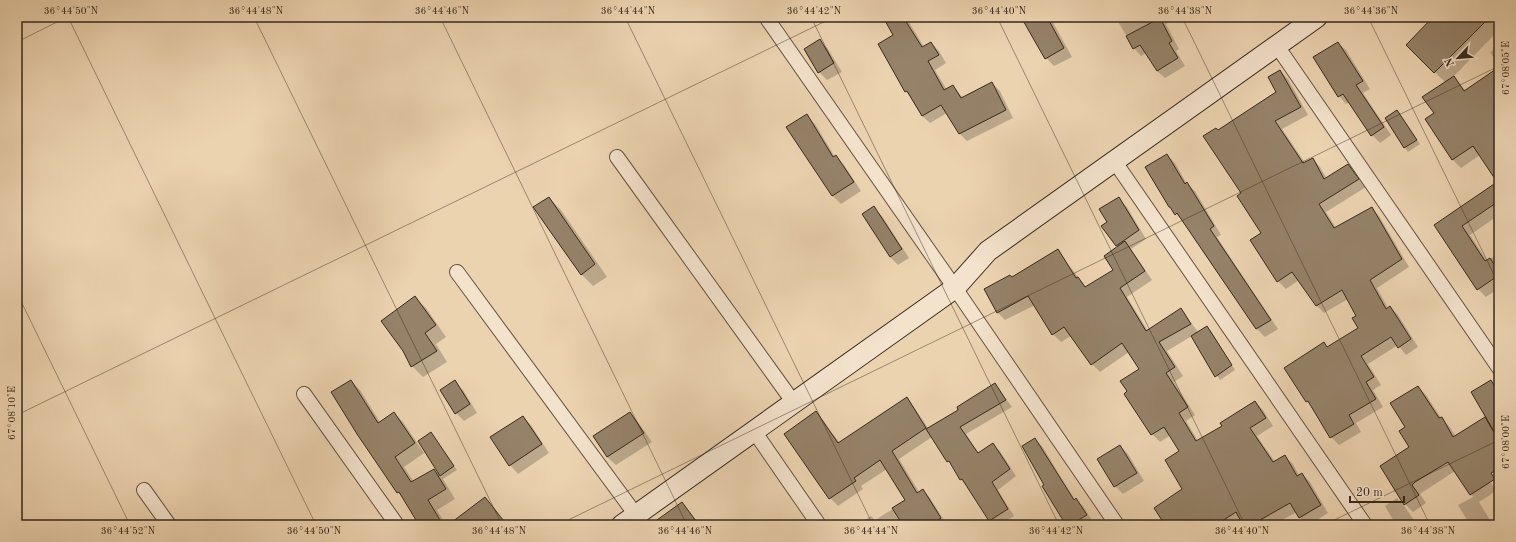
<svg xmlns="http://www.w3.org/2000/svg" width="1516" height="542" font-family="'Old Standard TT',serif">
  <style>
    .shadow { fill: #0003 }
    .building { fill: #958269; stroke: #362a1c }
    .lines { fill: none; stroke-linecap: round; stroke-linejoin: round }
    .street-casing { stroke: #645441; stroke-width: 16 }
    .secondary-casing { stroke: #362a1c; stroke-width: 22 }
    .street { stroke: #f3e2cc; stroke-width: 14 }
    .secondary { stroke: #f3e2cc; stroke-width: 20 }
    .ticks { fill: none; stroke: #362a1c; stroke-width: 1; stroke-opacity: 0.45 }
    .neatline { fill: none; stroke: #362a1c; stroke-width: 1.5 }
    .ticks-label { font-size: 10px; text-anchor: middle; fill: #362a1c }
  </style>
  <rect width="100%" height="100%" fill="#ecd3b0"/>
  <filter id="stains"><feTurbulence type="fractalNoise" baseFrequency=".005" numOctaves="4"/><feColorMatrix values="0 0 0 0 .2 0 0 0 0 .09 0 0 0 0 .02 0 0 0 .5 -.17"/></filter>
  <radialGradient id="worn" r=".72"><stop offset=".6" stop-color="#630" stop-opacity="0"/><stop offset="1" stop-color="#630" stop-opacity=".3"/></radialGradient>
  <g class="shadow">
    <path d="M883 17H906L924 47 931 43 939 51 946 63 935 70 947 90 953 86 963 98 992 83 1000 91 1013 118 967 141 960 134 947 113 930 123 922 116 896 75 895 35Z"/>
    <path d="M1022 17H1050L1072 57 1054 66 1046 58Z"/>
    <path d="M1115 17H1178L1166 24 1179 49 1176 51 1185 66 1165 78 1157 71 1146 53 1141 56 1134 48Z"/>
    <path d="M1434 17H1486L1499 30 1453 77 1466 91 1499 69V228L1493 219 1470 235 1487 261 1499 253V288L1486 297 1478 289 1435 225 1498 183 1480 155 1461 168 1453 160 1426 119 1435 114 1445 82 1407 45Z"/>
    <path d="M820 41 828 49 842 72 827 80 819 72Z"/>
    <path d="M1338 43 1346 50 1370 89 1363 93 1391 135 1380 143 1372 135 1350 102 1346 104 1339 96Z"/>
    <path d="M1499 46V66L1490 52Z"/>
    <path d="M1280 71 1288 79 1308 115 1282 129 1305 163 1313 159 1320 167 1327 179 1348 166 1366 187 1326 212 1336 228 1372 208 1379 216 1409 267 1377 288 1388 308 1390 307 1398 315 1418 347 1406 355 1398 345 1368 364 1381 385 1373 390 1383 407 1356 423 1361 432 1339 445 1331 437 1285 368 1323 343 1328 348 1359 328 1357 316 1348 299 1324 313 1317 306 1299 280 1286 289 1278 281 1262 233 1242 194 1218 131 1278 92Z"/>
    <path d="M1397 111 1420 144 1408 152 1386 119Z"/>
    <path d="M806 115 815 124 835 157 844 165 861 191 841 204 833 196 788 127Z"/>
    <path d="M1167 155 1175 163 1187 184 1195 191 1221 235 1217 237 1278 329 1265 337 1257 329 1184 222 1176 214Z"/>
    <path d="M549 198 561 210 607 277 593 286 581 274Z"/>
    <path d="M1118 198 1127 207 1146 239 1131 249 1152 280 1127 297 1148 331 1181 310 1199 333 1207 328 1211 331 1235 370 1220 380 1192 336 1167 351 1183 376 1174 382 1195 415 1186 421 1198 441 1223 426 1255 402 1263 410 1273 426 1257 436 1275 462 1284 456 1293 464 1299 475 1302 474 1310 482 1328 513 1309 525 1300 518 1297 512 1273 525H1156L1163 520 1183 489 1181 452 1171 435 1160 442 1152 434 1129 392 1140 369 1129 352 1100 372 1092 364 1071 336 1061 342 1053 334 1035 305 1005 320 997 312 1012 278 1057 250 1086 287 1115 270 1118 247 1108 222Z"/>
    <path d="M873 208 882 216 909 258 898 265 890 257Z"/>
    <path d="M414 297 426 308 446 337 436 344 447 362 423 377 412 366Z"/>
    <path d="M1499 310V319L1495 313Z"/>
    <path d="M351 381 360 390 380 422 394 413 403 422 424 453 404 467 413 481 434 470 442 477 419 441 431 433 457 470 443 479 455 499 437 510 446 525H420L403 498 398 492Z"/>
    <path d="M1491 381 1499 390V433Z"/>
    <path d="M454 382 463 390 477 413 464 421 456 413Z"/>
    <path d="M995 384 1012 407 966 434 979 454 993 445 1000 451 1016 476 998 490 1014 516 1000 525H994L932 437 899 459 919 492 923 490 930 498 947 525H857L871 516 875 520 906 501 887 469 861 486 863 489 838 506 830 498 816 413 840 443 907 399 914 407 928 428 960 410Z"/>
    <path d="M1418 387 1426 395 1441 418 1449 426 1456 437 1467 442 1496 491 1479 502 1493 525H1470L1458 505 1473 497 1455 471 1420 494 1426 503 1413 512 1405 504 1410 447 1407 428Z"/>
    <path d="M630 414 638 422 652 442 616 465 607 457Z"/>
    <path d="M523 417 531 425 549 453 518 474 510 465 492 438Z"/>
    <path d="M1035 439 1042 446 1075 500 1083 506 1093 522 1088 525H1067L1045 485Z"/>
    <path d="M1120 446 1128 454 1144 481 1123 494 1115 486Z"/>
    <path d="M485 498 507 525H457Z"/>
    <path d="M1397 498 1405 507 1417 525H1396L1385 506Z"/>
    <path d="M682 503 700 525H652Z"/>
  </g>
  <g class="building">
    <path d="M883 17H903L922 47 931 42 939 55 928 61 944 90 953 85 961 98 992 82 1006 110 959 134 941 105 922 116 907 91 905 92 878 44 893 35Z"/>
    <path d="M1021 17H1047L1064 48 1045 59Z"/>
    <path d="M1433 17H1490L1434 73 1406 45Z"/>
    <path d="M1160 18 1172 41 1169 43 1178 58 1157 71 1140 45 1133 49 1126 36Z"/>
    <path d="M820 39 834 63 818 73 804 49Z"/>
    <path d="M1338 42 1363 81 1356 85 1384 127 1371 136 1343 94 1338 97 1313 57Z"/>
    <path d="M1499 67V201L1462 226 1485 261 1490 258 1499 272V275L1477 290 1434 225 1497 182 1473 146 1452 160 1425 119 1434 113 1422 97 1454 76 1464 91Z"/>
    <path d="M1280 70 1301 107 1275 121 1303 163 1313 158 1324 179 1348 164 1359 179 1319 204 1334 228 1372 207 1402 259 1370 280 1386 309 1390 306 1411 339 1398 348 1391 337 1361 356 1374 377 1366 382 1376 399 1349 415 1354 424 1330 438 1308 401 1306 402 1284 368 1324 342 1327 347 1358 328 1352 318 1356 316 1342 290 1316 306 1292 272 1277 282 1250 240 1261 233 1237 196 1241 193 1203 136 1216 128 1218 130 1276 92 1268 77Z"/>
    <path d="M1397 110 1417 140 1404 148 1385 118Z"/>
    <path d="M807 114 833 157 836 155 854 182 832 196 786 127Z"/>
    <path d="M1167 154 1185 184 1187 182 1214 226 1210 229 1271 320 1256 329 1177 213 1175 215 1170 207H1169L1145 167Z"/>
    <path d="M549 197 595 264 581 275 533 207Z"/>
    <path d="M1119 197 1139 230 1116 246 1101 226 1107 222 1099 209Z"/>
    <path d="M874 206 902 249 890 257 862 214Z"/>
    <path d="M1125 241 1145 271 1120 288 1146 331 1181 308 1191 324 1159 342 1175 367 1166 373 1188 407 1179 413 1196 441 1222 426 1220 423 1255 401 1266 418 1250 428 1273 462 1285 455 1297 476 1302 473 1321 505 1299 518 1290 503 1260 520 1263 525H1243L1236 512 1216 525H1165L1154 508 1182 489 1165 460 1179 451 1164 427 1151 435 1124 394 1127 391 1120 381 1139 369 1122 343 1091 365 1064 327 1052 335 1028 296 997 313 984 289 1010 275 1012 277 1058 249 1076 278 1078 277 1085 287 1113 270 1104 256Z"/>
    <path d="M415 296 436 325 425 333 437 351 411 367 403 351 381 321Z"/>
    <path d="M1207 326 1232 365 1215 377 1191 336Z"/>
    <path d="M351 380 378 423 394 412 415 443 395 457 411 482 434 469 446 489 428 500 443 525H419L399 492 397 493 357 434 331 392Z"/>
    <path d="M455 380 470 404 455 414 440 390Z"/>
    <path d="M1491 380 1499 394V440L1471 392Z"/>
    <path d="M995 383 1006 400 960 427 978 453 993 443 1010 469 992 482 1008 509 989 521 962 479 960 480 949 461 947 462 926 429 958 410 957 407Z"/>
    <path d="M1418 386 1439 418 1442 417 1453 437 1485 417 1499 441V469L1491 473 1495 479 1470 495 1448 462 1415 482 1412 485 1419 495 1404 505 1380 466 1409 447 1399 431 1405 427 1390 403Z"/>
    <path d="M907 397 926 428 892 451 917 493 923 489 941 518 931 525H903L892 508 905 500 880 460 854 478 856 481 829 499 784 434 816 411 838 443Z"/>
    <path d="M630 412 644 433 607 457 593 436Z"/>
    <path d="M523 416 542 444 509 466 490 437Z"/>
    <path d="M431 432 454 466 440 476 418 441Z"/>
    <path d="M1035 438 1074 500 1076 498 1087 515 1070 525H1066L1042 486 1044 485 1022 446Z"/>
    <path d="M1120 445 1137 473 1114 487 1097 459Z"/>
    <path d="M485 497 507 525H448Z"/>
    <path d="M682 502 699 525H650Z"/>
  </g>
  <g class="lines">
    <g class="street-casing">
      <g id="street">
        <path d="M766 17 955 288 1117 525"/>
        <path d="M1277 46 1499 368"/>
        <path d="M617 157 794 403"/>
        <path d="M1115 162 1365 525"/>
        <path d="M457 272 636 515"/>
        <path d="M304 394 397 525"/>
        <path d="M754 431 819 525"/>
        <path d="M144 490 169 525"/>
      </g>
    </g>
    <g class="secondary-casing">
      <path id="secondary" d="M622 525 955 288 988 251 1317 17"/>
    </g>
    <use href="#street" class="street"/>
    <use href="#secondary" class="secondary"/>
  </g>
  <path class="ticks" d="M68 17 316 525M254 17 502 525M440 17 687 525M625 17 873 525M811 17 1059 525M997 17 1245 525M1182 17 1430 525M1368 17 1499 285M17 42 67 17M17 293 130 525M17 415 834 17M558 525 1499 66M1324 525 1499 440"/>
  <rect width="1516" height="542" fill="none" stroke="#ecd3b0" stroke-width="44"/>
  <g transform="translate(1458 58) rotate(244)" stroke="#f3e2cc" stroke-width="3" paint-order="stroke">
  <path d="M0-3L7 15L0 10L-7 15Z" fill="#362a1c"/>
  <text y="-6" font-size="11" font-weight="bold" text-anchor="middle" fill="#362a1c">N</text>
  </g>
  <path d="M1350 496v6h54v-6" fill="none" stroke="#362a1c" stroke-width="2"/>
  <text x="1356" y="496" font-size="12" fill="#362a1c" stroke="#f3e2cc" stroke-width="3" paint-order="stroke">20 m</text>
  <rect x="22" y="22" width="1472" height="498" class="neatline"/>
  <g class="ticks-label">
    <text x="71" y="14">36°44'50"N</text>
    <text x="256" y="14">36°44'48"N</text>
    <text x="442" y="14">36°44'46"N</text>
    <text x="628" y="14">36°44'44"N</text>
    <text x="814" y="14">36°44'42"N</text>
    <text x="999" y="14">36°44'40"N</text>
    <text x="1185" y="14">36°44'38"N</text>
    <text x="1371" y="14">36°44'36"N</text>
    <text transform="translate(1505 68) rotate(-90)" y="4">67°08'05"E</text>
    <text transform="translate(11 413) rotate(-90)" y="4">67°08'10"E</text>
    <text transform="translate(1505 442) rotate(-90)" y="4">67°08'00"E</text>
    <text x="128" y="534">36°44'52"N</text>
    <text x="314" y="534">36°44'50"N</text>
    <text x="499" y="534">36°44'48"N</text>
    <text x="685" y="534">36°44'46"N</text>
    <text x="871" y="534">36°44'44"N</text>
    <text x="1056" y="534">36°44'42"N</text>
    <text x="1242" y="534">36°44'40"N</text>
    <text x="1428" y="534">36°44'38"N</text>
  </g>
  <rect width="100%" height="100%" filter="url(#stains)"/>
  <rect width="100%" height="100%" fill="url(#worn)"/>
</svg>
